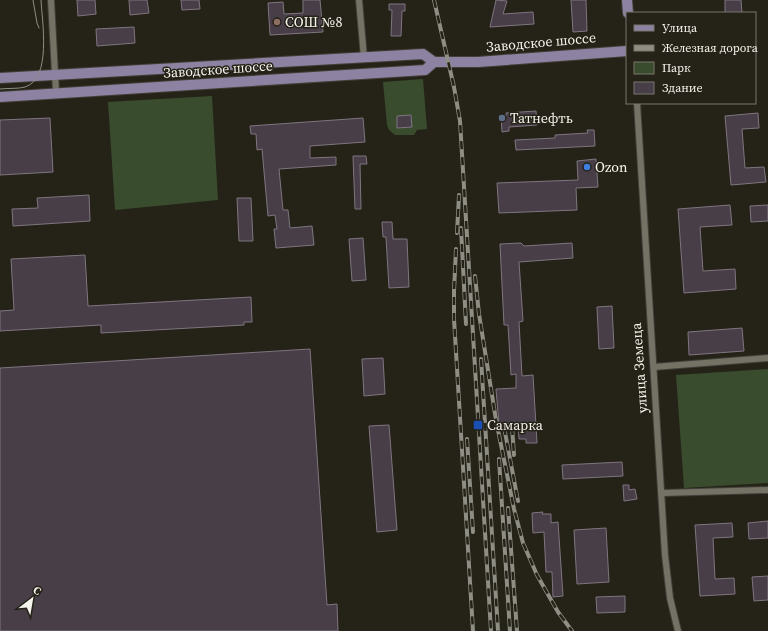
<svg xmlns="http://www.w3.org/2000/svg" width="768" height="631" font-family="'Source Serif 4',serif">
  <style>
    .green { fill: #394c2d }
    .building { fill: #473e48; stroke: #7f7580 }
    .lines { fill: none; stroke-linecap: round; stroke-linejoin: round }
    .minor-casing { stroke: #413f37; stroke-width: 8 }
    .primary-casing { stroke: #413f37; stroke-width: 12 }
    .minor { stroke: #747265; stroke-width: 6 }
    .primary { stroke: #8d82a1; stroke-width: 10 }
    .tram { stroke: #8f8e85; stroke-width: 1 }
    .rail-casing { stroke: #8f8e85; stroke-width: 4 }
    .rail { stroke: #252318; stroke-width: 2.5; stroke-dasharray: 8; stroke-linecap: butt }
    .education-dot { fill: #8d6e63; stroke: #252318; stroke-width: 1.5 }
    .service-dot { fill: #5c6f8a; stroke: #252318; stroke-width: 1.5 }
    .shop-dot { fill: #3f7fe0; stroke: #252318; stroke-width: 1.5 }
    .transit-dot { fill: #1a4fb4; stroke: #252318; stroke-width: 1.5 }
    .labels { text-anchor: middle; stroke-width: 3; stroke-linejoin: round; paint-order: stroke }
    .poi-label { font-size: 14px; fill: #f5f4ed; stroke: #252318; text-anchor: start }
    .street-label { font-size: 14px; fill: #f5f4ed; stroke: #252318 }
  </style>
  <rect width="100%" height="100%" fill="#252318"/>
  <g class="green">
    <path d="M423 79 427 129 417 130 414 135H395L389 130 387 125 383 82Z"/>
    <path d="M212 96 218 200 115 210 108 102Z"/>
    <path d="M768 369V483L684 488 676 375Z"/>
  </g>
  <g class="building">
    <path d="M77 0H95L96 14 78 16Z"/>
    <path d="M129 0H147L149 13 130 15Z"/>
    <path d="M181 0H199L200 9 182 10Z"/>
    <path d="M303 0H320L323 32 270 35 268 3 283 2 284 14 303 13Z"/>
    <path d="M496 0 507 1 503 14 533 12 534 24 490 27Z"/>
    <path d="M571 0H586L587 31 573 32Z"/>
    <path d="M725 0H741L742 13H725Z"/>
    <path d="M389 4H405V11H402L401 36H391L392 10H389Z"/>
    <path d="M134 27 135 43 97 46 96 29Z"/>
    <path d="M536 111 537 125 509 127V131L502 132 501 116H506V113Z"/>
    <path d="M758 113 759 128 742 129 745 168 764 167 766 182 731 185 725 116Z"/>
    <path d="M411 115 412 127 397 128V116Z"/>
    <path d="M50 118 53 172 0 175V120Z"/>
    <path d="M363 118 365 142 310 146V158L336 157V165L279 169 283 210H288L290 228 312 226 314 245 276 248 274 229H277L275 215 268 216 262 149 257 150 256 134H251L250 126Z"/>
    <path d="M587 130H594L595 146 516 150 515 140 555 138V135L588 133Z"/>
    <path d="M353 156H366L367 164H360L361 209H355Z"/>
    <path d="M596 159 598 187 576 188 577 210 499 213 497 183 578 180 577 161Z"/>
    <path d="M89 195 90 221 13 226 12 209 38 208 37 198Z"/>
    <path d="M237 198H251L253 241H239Z"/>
    <path d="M730 205 732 225 700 227 703 271 735 269 736 289 684 293 678 209Z"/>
    <path d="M768 205V221L751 222 750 206Z"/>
    <path d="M382 222H392L393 239H407L409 287 389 288 386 237H383Z"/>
    <path d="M363 238 366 280 352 281 349 239Z"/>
    <path d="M521 243 524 246 572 243 573 258 519 262 523 321 519 322 522 376 533 375 537 443H526V439H519L518 423 499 424 496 389 516 388V374L511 375 508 325H504L500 244Z"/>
    <path d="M85 255 88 306 251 297 252 322H244V325L101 333V325L0 331V311L14 310 11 259Z"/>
    <path d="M612 306 614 348 599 349 597 307Z"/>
    <path d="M742 328 744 351 689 355 688 332Z"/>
    <path d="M310 349 327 605 337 604 338 631H0V368Z"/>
    <path d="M383 358 385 394 364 396 362 359Z"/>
    <path d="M389 425 397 530 377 532 369 426Z"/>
    <path d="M622 462 623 476 563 479 562 465Z"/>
    <path d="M623 485H629V490L635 489 637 499 624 501Z"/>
    <path d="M543 512 542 514H551V523L558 522 563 596 553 597 552 572H546L544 532 533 533 532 513Z"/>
    <path d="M768 521V538L749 539 748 523Z"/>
    <path d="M732 523 733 537 713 538 715 579 734 578 735 594 700 596 695 525Z"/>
    <path d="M606 528 609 582 577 584 574 530Z"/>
    <path d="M768 576V600L754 601 752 577Z"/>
    <path d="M625 596V612L597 613 596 597Z"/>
  </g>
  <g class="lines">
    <g class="minor-casing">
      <g id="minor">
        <path d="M51 0 56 92"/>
        <path d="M359 0 364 58"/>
        <path d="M637 103 665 555 670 598 678 631"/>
        <path d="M654 367 768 358"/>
        <path d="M662 493 768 490"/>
      </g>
    </g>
    <g class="primary-casing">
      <g id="primary">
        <path d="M627 0 628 13"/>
        <path d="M0 78 423 54 434 62H478L627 51"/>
        <path d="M0 97 425 70 434 62"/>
      </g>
    </g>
    <use href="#minor" class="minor"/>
    <use href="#primary" class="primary"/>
    <g class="tram">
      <path d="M33 0 37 23 39 28"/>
      <path d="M0 89C8 88 18 89 25 87 52 79 42 21 41 0"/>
    </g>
    <g class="rail-casing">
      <g id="rail">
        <path d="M434 0 454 87 460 121 491 631"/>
        <path d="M461 228 466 324"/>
        <path d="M457 233 459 195"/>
        <path d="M456 249 454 291V319L473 631"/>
        <path d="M475 276 479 314 496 420 514 509 523 543 537 575 558 612 572 631"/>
        <path d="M481 359 498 631"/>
        <path d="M504 427 518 501"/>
        <path d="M512 427 514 455"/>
        <path d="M467 439 473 532"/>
        <path d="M499 459 510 631"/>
        <path d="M508 508 517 631"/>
      </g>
    </g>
    <use href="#rail" class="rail"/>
  </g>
  <circle class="education-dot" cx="277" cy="22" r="4"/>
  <circle class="service-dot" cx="502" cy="118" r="4"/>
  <circle class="shop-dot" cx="587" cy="167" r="4"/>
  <rect class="transit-dot" x="473" y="420" width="10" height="10" rx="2"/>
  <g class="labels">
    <g class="poi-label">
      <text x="285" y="27">СОШ №8</text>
      <text x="510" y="123">Татнефть</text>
      <text x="595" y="172">Ozon</text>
      <text x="487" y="430">Самарка</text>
    </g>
    <g class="street-label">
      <text transform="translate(541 42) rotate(-5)" y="5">Заводское шоссе</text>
      <text transform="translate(218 69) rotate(-4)" y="5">Заводское шоссе</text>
      <text transform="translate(639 368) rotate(-94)" y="5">улица Земеца</text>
    </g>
  </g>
  <rect x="626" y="12" width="130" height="92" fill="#252318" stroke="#78776d"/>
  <rect x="634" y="25" width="20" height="6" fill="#8d82a1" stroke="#78776d"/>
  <text x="662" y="32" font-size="12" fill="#f5f4ed">Улица</text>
  <rect x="634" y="45" width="20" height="6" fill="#8f8e85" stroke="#78776d"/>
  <text x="662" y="52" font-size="12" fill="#f5f4ed">Железная дорога</text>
  <rect x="634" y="62" width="20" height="12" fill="#394c2d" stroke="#78776d"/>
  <text x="662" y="72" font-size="12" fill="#f5f4ed">Парк</text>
  <rect x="634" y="82" width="20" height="12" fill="#473e48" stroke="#78776d"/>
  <text x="662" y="92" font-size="12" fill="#f5f4ed">Здание</text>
  <g transform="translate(32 599) rotate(31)" stroke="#252318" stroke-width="3" paint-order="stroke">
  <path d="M0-3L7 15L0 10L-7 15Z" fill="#f5f4ed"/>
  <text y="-6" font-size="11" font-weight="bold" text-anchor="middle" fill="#f5f4ed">С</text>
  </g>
</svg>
